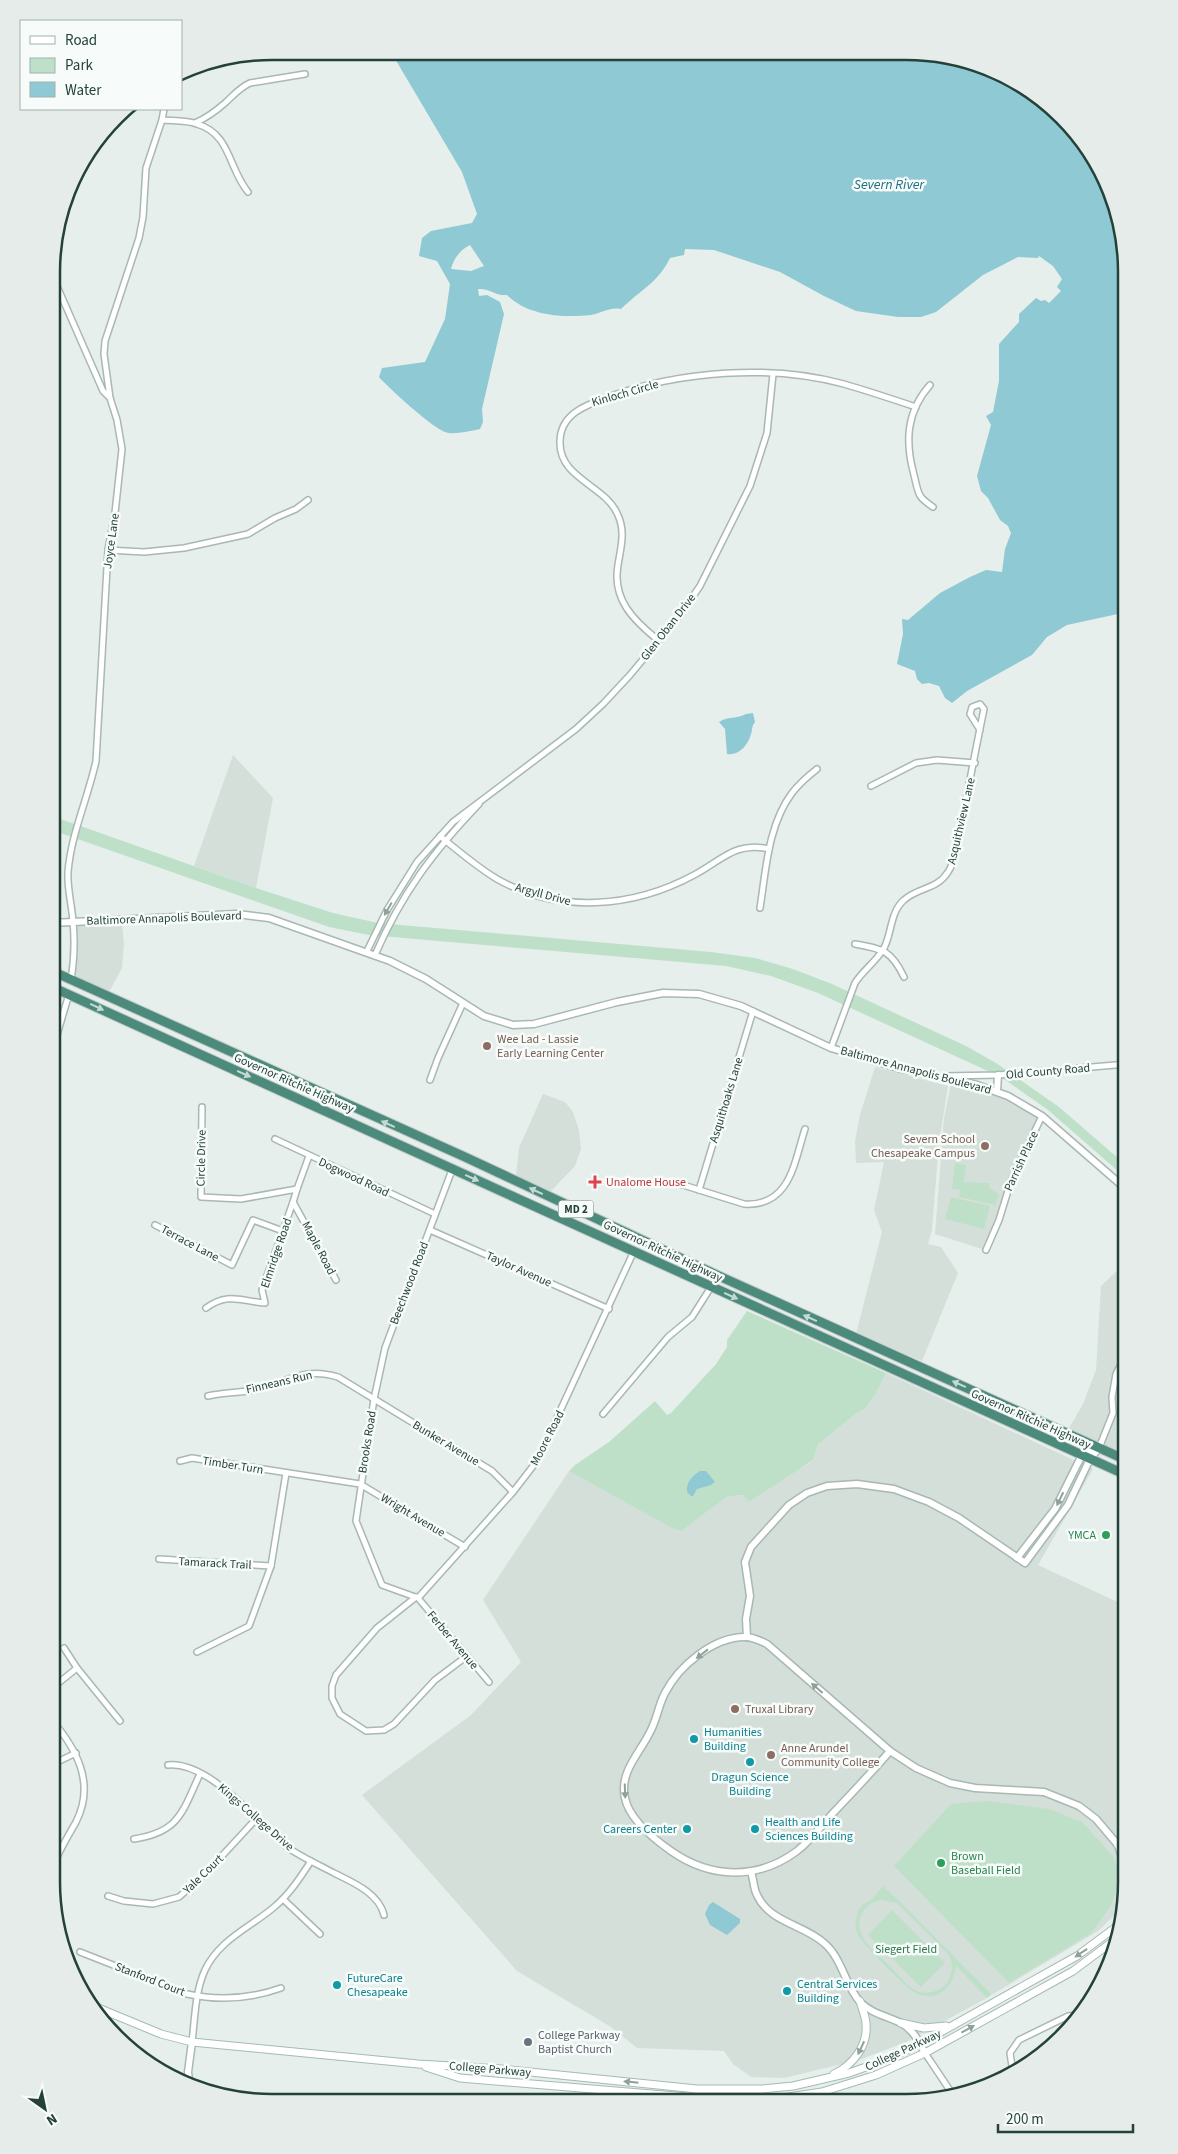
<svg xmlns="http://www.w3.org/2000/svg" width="1178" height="2154" font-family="'Source Sans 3',sans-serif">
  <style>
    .built { fill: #d4dfda }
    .green { fill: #bfe0c8; fill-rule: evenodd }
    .water { fill: #8ec9d4; fill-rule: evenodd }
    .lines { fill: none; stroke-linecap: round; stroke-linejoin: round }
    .minor-casing { stroke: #a8b8b2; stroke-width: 8 }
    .tertiary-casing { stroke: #a8b8b2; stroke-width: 9 }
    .secondary-casing { stroke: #a4bbb3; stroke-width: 9 }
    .trunk-casing { stroke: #c2cac8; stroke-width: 11 }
    .minor { stroke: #fff; stroke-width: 5 }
    .tertiary { stroke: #fff; stroke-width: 6 }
    .secondary { stroke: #fff; stroke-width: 7 }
    .trunk { stroke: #4c8a7c; stroke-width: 9 }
    .oneway { fill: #92a09c }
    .oneway2 { fill: #c4d9d4 }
    .education-dot { fill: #8d6e63; stroke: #f7fbf9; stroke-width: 2 }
    .health-dot { fill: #e0444e; stroke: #f7fbf9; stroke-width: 2 }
    .leisure-dot { fill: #2e9e5b; stroke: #f7fbf9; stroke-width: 2 }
    .culture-dot { fill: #0f9aa8; stroke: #f7fbf9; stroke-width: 2 }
    .worship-dot { fill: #6b7280; stroke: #f7fbf9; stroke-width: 2 }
    .labels { text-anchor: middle; stroke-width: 5; stroke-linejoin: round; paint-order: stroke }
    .shield { fill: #f7fbf9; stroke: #637a73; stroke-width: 1 }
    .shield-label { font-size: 11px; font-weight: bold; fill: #24423a }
    .street-label { font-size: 12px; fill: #24423a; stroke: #f7fbf9 }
    .education-label { font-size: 12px; fill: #785e54; stroke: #f7fbf9; text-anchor: start }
    .health-label { font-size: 12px; fill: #be3a42; stroke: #f7fbf9; text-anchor: start }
    .leisure-label { font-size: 12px; fill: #27864d; stroke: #f7fbf9; text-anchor: end }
    .culture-label { font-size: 12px; fill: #0d838f; stroke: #f7fbf9; text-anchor: start }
    .park-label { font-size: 12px; fill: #2d7a4b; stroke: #f7fbf9 }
    .worship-label { font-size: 12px; fill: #5b616d; stroke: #f7fbf9; text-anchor: start }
    .water-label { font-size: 14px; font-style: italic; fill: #1c6f80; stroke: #f7fbf9 }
    .rim { fill: none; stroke: #24423a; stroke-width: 2.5 }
  </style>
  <rect width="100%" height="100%" fill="#e6efeb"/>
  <g class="built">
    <path d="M233 755 273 798 256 888 194 866Z"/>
    <path d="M122 923 124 944 122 968 109 992 75 977 76 926Z"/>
    <path d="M875 1067 948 1086 939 1143 932 1230 928 1244 941 1247 958 1273 922 1361 856 1334 882 1232 874 1210 884 1162 856 1163 855 1141 860 1115Z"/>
    <path d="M952 1079 994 1090 1042 1116 1011 1181 1004 1206 982 1249 935 1234 944 1118Z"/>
    <path d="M543 1094 565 1102 573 1112 579 1130 581 1149 575 1166 551 1191 516 1176 519 1148Z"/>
    <path d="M1126 1266V1456L1068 1430 1083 1404 1096 1370 1101 1286 1118 1270Z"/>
    <path d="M886 1373 1093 1469 1038 1565 1126 1606V1897L1124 1906 1098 1931 985 1999 906 2042 859 2060 784 2078 751 2077 733 2064 724 2051 637 2048 611 2027 517 1971 362 1795 471 1715 521 1662 483 1600 569 1471 693 1522 727 1497 744 1495 749 1502 798 1469 808 1464 813 1460 818 1445 854 1415 865 1409 875 1395Z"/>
  </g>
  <g class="green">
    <path d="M52 816 256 888 333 913 378 923 711 952 755 958 793 969 832 984 966 1046 996 1063 1059 1107 1126 1165V1178L1048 1110 1004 1079 990 1072 818 993 771 976 726 966 369 935 329 927 52 830Z"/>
    <path d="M955 1163 966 1165 964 1180 962 1182 989 1183V1188L999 1194 995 1205 959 1197 960 1190 952 1189Z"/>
    <path d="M951 1197 990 1206 984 1229 945 1219Z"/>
    <path d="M747 1311 886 1373 875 1395 865 1409 854 1415 818 1445 813 1460 749 1502 743 1495 727 1497 681 1531 674 1529 569 1471 575 1465 609 1442 655 1401 667 1415 671 1413 716 1364 727 1347V1340Z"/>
    <path d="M986 1801 1049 1809 1082 1822 1113 1856 1118 1870 1117 1889 1111 1906 1091 1933 1009 1983 894 1866 951 1804Z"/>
    <path d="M883 1886 897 1899 991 1994 987 1998 956 1966C954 1986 939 2003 917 1994 908 1990 866 1947 860 1938 856 1933 855 1926 856 1920 858 1904 865 1905 874 1897 875 1896 880 1889 883 1886ZM882 1900 897 1903 949 1955C953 1964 953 1972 948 1981 942 1991 929 1995 917 1991 908 1988 899 1975 892 1968 877 1953 849 1935 863 1912 867 1905 874 1901 882 1900Z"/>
    <path d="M892 1910 945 1963 921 1987 868 1935Z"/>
  </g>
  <g class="water">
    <path d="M391 52 949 55 1004 74 1051 106 1089 149 1115 201 1127 272V612L1067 625 1047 637 1032 655 967 691 952 703 945 698 939 686 929 683 922 684 917 679 915 671 897 664 903 634 902 619 908 620 940 593 970 577 986 570 1002 572 1005 549 1011 533 1008 526 1000 520 988 498 981 491 977 476 991 425 986 416 993 412 999 381V344L1019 322V314L1036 298 1041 301 1045 300 1049 303 1061 291 1057 287 1062 279 1053 266 1039 256 1038 258 1018 257 983 275 936 312 921 317H898L856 311 824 296 780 272 714 250 685 249 684 255 670 258C659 282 639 291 621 309 610 307 602 313 591 315 563 318 528 316 507 295 495 296 490 288 478 289L479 296 487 295 500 302 504 314 482 409 483 422 480 429C470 431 458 434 449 433 436 432 389 388 379 377L382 368 425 362 445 319 450 284 437 261 419 256 422 238 431 231 472 223 477 214 462 172ZM470 245 484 266 471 271 451 269C454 258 460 250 470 245Z"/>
    <path d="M746 714 753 713 755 722C751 727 753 729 751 734 748 745 739 756 727 754L725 729 719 722C727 716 737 719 746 714Z"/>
    <path d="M700 1471H706L715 1482 711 1485 697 1489 693 1496H691L687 1492C686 1482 692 1476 700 1471Z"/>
    <path d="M713 1902 740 1919V1923L727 1935 710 1925 705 1914 709 1905Z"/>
  </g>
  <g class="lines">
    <g class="minor-casing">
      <g id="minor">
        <path d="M162 120C173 121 186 120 197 124 231 134 228 168 248 192"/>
        <path d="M195 123C206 118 216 111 225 103 234 95 239 88 250 83L305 74"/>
        <path d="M53 277 103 391 110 398"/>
        <path d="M930 385C906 412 905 442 914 475 916 482 917 492 921 497 924 501 929 504 933 507"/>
        <path d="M108 550 144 552 184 548 248 534 275 518 296 509 308 500"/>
        <path d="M658 640C633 620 612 599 618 565 621 546 626 531 617 513 604 485 559 478 560 442 560 414 586 405 608 397 680 371 770 364 844 384 868 391 892 399 916 407"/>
        <path d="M871 786 916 763 937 760 975 763"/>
        <path d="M440 836C458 851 477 867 497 879 559 914 633 908 694 875 721 861 735 841 769 849"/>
        <path d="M760 908C766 870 768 825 792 793 799 784 808 776 817 769"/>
        <path d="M855 944C883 949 891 950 904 977"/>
        <path d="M367 951 387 910 417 862 453 822 576 729 603 704 630 675 680 615 700 586 750 486 767 433 773 374"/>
        <path d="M375 955C402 893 433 852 479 804"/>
        <path d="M71 980C74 961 75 941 73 922 72 905 67 889 68 872 71 834 88 798 96 761L108 550 115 513 122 449 117 420 110 398 104 354 105 341 139 238 143 217 146 168 162 120 164 109"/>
        <path d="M831 1048 855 983C863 970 876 962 884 948 892 933 890 912 904 900 918 887 937 890 948 872 957 858 958 840 961 825 969 786 976 747 984 709L980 704 972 707 970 714 980 730"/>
        <path d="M52 1052 69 994"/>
        <path d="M945 1076 998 1075 1127 1064"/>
        <path d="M430 1080 438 1058 463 1003"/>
        <path d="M202 1107 201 1197 241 1199 297 1189 309 1156"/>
        <path d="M275 1139 435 1214"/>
        <path d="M452 1170 385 1348 374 1399 356 1521 382 1585 418 1598 489 1682"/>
        <path d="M680 1184 744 1204C790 1207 794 1163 805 1129"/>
        <path d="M297 1189 293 1202 336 1280"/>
        <path d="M699 1190 753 1011"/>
        <path d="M155 1225 232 1265 253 1220 283 1231"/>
        <path d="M430 1230 609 1309"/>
        <path d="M986 1250 999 1220 1011 1181 1042 1116"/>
        <path d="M206 1308C228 1292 240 1301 265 1303L262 1290 293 1202"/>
        <path d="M208 1396C225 1392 242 1393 259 1389 291 1381 303 1367 338 1377L492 1471 513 1492"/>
        <path d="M603 1414 668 1337 692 1317 711 1287"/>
        <path d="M1099 1448 1113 1413 1112 1397 1116 1374 1120 1366 1126 1362"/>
        <path d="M180 1461 192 1458 360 1484 465 1547"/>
        <path d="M159 1559 271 1566"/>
        <path d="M416 1597 377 1628 336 1675 332 1686V1698L340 1714 366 1731 384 1730 394 1724 435 1680 467 1656"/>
        <path d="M418 1598 513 1492 537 1461 634 1251"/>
        <path d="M64 1648 77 1668 120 1721"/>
        <path d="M197 1652 249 1626 271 1566 286 1473"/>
        <path d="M51 1689 77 1668"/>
        <path d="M51 1765 76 1753"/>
        <path d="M168 1765C209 1761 258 1822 287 1847 301 1857 319 1865 334 1873 352 1882 379 1893 384 1915"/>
        <path d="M134 1839C180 1832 182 1812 200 1774"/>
        <path d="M51 1870C58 1853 67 1838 76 1822 96 1783 76 1748 51 1719"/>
        <path d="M108 1896 124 1901 153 1904 179 1897 208 1871 257 1818"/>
        <path d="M283 1899 320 1934"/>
        <path d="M80 1952 187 1994C219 2001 250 1999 281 1988"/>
        <path d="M192 2042C195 2018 195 1992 205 1970 219 1940 249 1928 273 1908 289 1895 300 1878 311 1861"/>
        <path d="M925 2053 953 2095"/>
        <path d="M1015 2071 1012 2066 1010 2053 1019 2040 1068 2016 1077 2015 1081 2017"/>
        <path d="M834 2103 848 2097 855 2098"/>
      </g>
    </g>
    <g class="tertiary-casing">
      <g id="tertiary">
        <path d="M52 923 237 914 269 918 390 961 426 979 484 1016 513 1025 534 1024 617 1002 663 993 699 994 741 1006 831 1048 898 1068 977 1085 1008 1096 1042 1116 1126 1189"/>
        <path d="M997 1091 998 1075"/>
        <path d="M1017 1558 1055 1509 1082 1455 1097 1448"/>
        <path d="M747 1637 746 1619 750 1596 745 1562 751 1547 789 1505 807 1493 827 1486 857 1484 894 1489 929 1502 959 1518 1025 1563 1068 1505 1090 1459 1099 1448"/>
        <path d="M890 1751C872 1772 853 1792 834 1812 822 1825 811 1840 797 1851 758 1880 711 1879 671 1851 654 1839 629 1819 625 1798 619 1772 640 1753 650 1732 657 1720 658 1706 665 1693 679 1666 713 1637 745 1637 752 1637 761 1641 767 1644L890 1751 916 1768 950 1783 975 1788 1044 1792 1079 1806 1096 1819 1118 1845 1126 1870"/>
        <path d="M751 1872C754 1880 753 1887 757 1895 770 1923 803 1924 824 1943 842 1958 845 1985 860 2002 872 2014 887 2016 901 2023 913 2029 919 2042 925 2053"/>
        <path d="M190 2087 188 2072 192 2042"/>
      </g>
    </g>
    <g class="secondary-casing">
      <g id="secondary">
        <path d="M1118 1845 1126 1850"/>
        <path d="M1116 1927 1122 1914"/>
        <path d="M91 2005 161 2034 192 2042 418 2064 501 2069 697 2089H762L793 2086 849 2073 880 2062 914 2047 1077 1956 1120 1924"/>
        <path d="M901 2023 924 2028 946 2026"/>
        <path d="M426 2067 460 2078 736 2101 775 2099 822 2092 876 2075 925 2053 1073 1971 1116 1939"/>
        <path d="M834 2074C853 2065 868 2046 866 2024 866 2017 862 2009 860 2001"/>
      </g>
    </g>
    <g class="trunk-casing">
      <g id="trunk">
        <path d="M52 971 465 1157 719 1276 1126 1460"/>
        <path d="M52 987 1126 1475"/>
      </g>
    </g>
    <use href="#minor" class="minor"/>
    <use href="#tertiary" class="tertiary"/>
    <use href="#secondary" class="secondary"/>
    <use href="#trunk" class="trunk"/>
  </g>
  <defs><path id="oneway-solid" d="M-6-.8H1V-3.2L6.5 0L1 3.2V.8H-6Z" transform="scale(1.25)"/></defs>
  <g class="oneway">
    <use href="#oneway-solid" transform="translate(388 909) rotate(120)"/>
    <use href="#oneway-solid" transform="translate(1060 1499) rotate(116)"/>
    <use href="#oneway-solid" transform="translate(702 1654) rotate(142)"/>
    <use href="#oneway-solid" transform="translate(817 1688) rotate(-139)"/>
    <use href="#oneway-solid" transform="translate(625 1791) rotate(88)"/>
    <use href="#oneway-solid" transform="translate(1081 1953) rotate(146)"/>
    <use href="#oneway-solid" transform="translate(968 2029) rotate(-29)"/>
    <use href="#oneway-solid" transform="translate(861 2048) rotate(115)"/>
    <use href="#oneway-solid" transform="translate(631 2082) rotate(-174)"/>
  </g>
  <g class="oneway2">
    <use href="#oneway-solid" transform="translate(97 1007) rotate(25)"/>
    <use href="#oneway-solid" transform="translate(244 1074) rotate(24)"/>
    <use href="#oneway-solid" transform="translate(388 1124) rotate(-156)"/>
    <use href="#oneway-solid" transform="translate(472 1178) rotate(24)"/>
    <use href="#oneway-solid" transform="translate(536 1191) rotate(-155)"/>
    <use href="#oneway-solid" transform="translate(731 1296) rotate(24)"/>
    <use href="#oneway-solid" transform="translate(810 1318) rotate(-156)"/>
    <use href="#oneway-solid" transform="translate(959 1384) rotate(-156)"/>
  </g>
  <g class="education-dot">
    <circle cx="487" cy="1046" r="5"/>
    <circle cx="985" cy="1146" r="5"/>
    <circle cx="735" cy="1709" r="5"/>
    <circle cx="771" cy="1755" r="5"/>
  </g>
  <path class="health-dot" d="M592.5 1174.5h5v5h5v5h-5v5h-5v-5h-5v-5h5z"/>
  <g class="leisure-dot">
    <circle cx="1106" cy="1535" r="5"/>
    <circle cx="941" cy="1863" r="5"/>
  </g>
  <g class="culture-dot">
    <circle cx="694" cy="1739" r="5"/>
    <circle cx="750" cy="1762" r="5"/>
    <circle cx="687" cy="1829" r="5"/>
    <circle cx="755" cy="1829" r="5"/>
    <circle cx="337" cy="1985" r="5"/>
    <circle cx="787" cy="1991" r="5"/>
  </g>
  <circle class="worship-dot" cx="528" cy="2042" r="5"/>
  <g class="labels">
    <rect class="shield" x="558.5" y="1200.5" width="35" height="17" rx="4"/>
    <g class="shield-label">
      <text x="576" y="1213">MD 2</text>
    </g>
    <g class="street-label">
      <text transform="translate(625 393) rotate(-16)" y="4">Kinloch Circle</text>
      <text transform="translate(111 541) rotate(-82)" y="4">Joyce Lane</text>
      <text transform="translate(668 627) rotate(-52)" y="4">Glen Oban Drive</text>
      <text transform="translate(961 821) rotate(-77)" y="4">Asquithview Lane</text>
      <text transform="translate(543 894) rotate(15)" y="4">Argyll Drive</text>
      <text transform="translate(164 918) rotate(-2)" y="4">Baltimore Annapolis Boulevard</text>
      <text transform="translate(916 1070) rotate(15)" y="4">Baltimore Annapolis Boulevard</text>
      <text transform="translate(1048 1071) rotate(-5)" y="4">Old County Road</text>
      <text transform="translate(294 1083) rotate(24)" y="4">Governor Ritchie Highway</text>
      <text transform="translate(726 1100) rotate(-73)" y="4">Asquithoaks Lane</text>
      <text transform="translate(201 1158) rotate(-89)" y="4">Circle Drive</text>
      <text transform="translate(1021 1161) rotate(-65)" y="4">Parrish Place</text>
      <text transform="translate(354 1177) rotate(25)" y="4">Dogwood Road</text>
      <text transform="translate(190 1243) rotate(28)" y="4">Terrace Lane</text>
      <text transform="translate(319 1248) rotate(62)" y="4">Maple Road</text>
      <text transform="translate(663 1251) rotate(25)" y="4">Governor Ritchie Highway</text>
      <text transform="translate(276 1253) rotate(-71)" y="4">Elmridge Road</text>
      <text transform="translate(519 1269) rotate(24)" y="4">Taylor Avenue</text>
      <text transform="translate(409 1283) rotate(-69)" y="4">Beechwood Road</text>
      <text transform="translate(279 1382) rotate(-13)" y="4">Finneans Run</text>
      <text transform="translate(1031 1419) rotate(24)" y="4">Governor Ritchie Highway</text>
      <text transform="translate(547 1438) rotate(-63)" y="4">Moore Road</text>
      <text transform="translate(367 1442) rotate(-81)" y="4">Brooks Road</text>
      <text transform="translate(446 1443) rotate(31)" y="4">Bunker Avenue</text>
      <text transform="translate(233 1465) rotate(9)" y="4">Timber Turn</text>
      <text transform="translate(413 1515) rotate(31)" y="4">Wright Avenue</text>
      <text transform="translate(215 1563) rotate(3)" y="4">Tamarack Trail</text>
      <text transform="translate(453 1640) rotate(50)" y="4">Ferber Avenue</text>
      <text transform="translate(256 1817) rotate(41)" y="4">Kings College Drive</text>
      <text transform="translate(203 1874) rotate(-44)" y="4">Yale Court</text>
      <text transform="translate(150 1979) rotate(21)" y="4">Stanford Court</text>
      <text transform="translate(903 2050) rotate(-25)" y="4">College Parkway</text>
      <text transform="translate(490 2069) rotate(5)" y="4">College Parkway</text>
    </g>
    <g class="education-label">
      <text x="497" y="1043">Wee Lad - Lassie<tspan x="497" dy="14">Early Learning Center</tspan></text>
      <text x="975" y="1143" text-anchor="end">Severn School<tspan x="975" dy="14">Chesapeake Campus</tspan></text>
      <text x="745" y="1713">Truxal Library</text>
      <text x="781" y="1752">Anne Arundel<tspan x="781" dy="14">Community College</tspan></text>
    </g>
    <g class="health-label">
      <text x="606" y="1186">Unalome House</text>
    </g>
    <g class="leisure-label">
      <text x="1096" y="1539">YMCA</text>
      <text x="951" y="1860" text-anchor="start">Brown<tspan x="951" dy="14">Baseball Field</tspan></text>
    </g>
    <g class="culture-label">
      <text x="704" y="1736">Humanities<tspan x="704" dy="14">Building</tspan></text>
      <text x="750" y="1781" text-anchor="middle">Dragun Science<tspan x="750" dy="14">Building</tspan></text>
      <text x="765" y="1826">Health and Life<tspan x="765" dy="14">Sciences Building</tspan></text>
      <text x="677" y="1833" text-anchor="end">Careers Center</text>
      <text x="347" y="1982">FutureCare<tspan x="347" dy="14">Chesapeake</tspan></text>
      <text x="797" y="1988">Central Services<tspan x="797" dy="14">Building</tspan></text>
    </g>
    <g class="park-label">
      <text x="906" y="1953">Siegert Field</text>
    </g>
    <g class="worship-label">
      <text x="538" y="2039">College Parkway<tspan x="538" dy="14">Baptist Church</tspan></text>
    </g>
    <g class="water-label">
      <text x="889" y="189">Severn River</text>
    </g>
  </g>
  <path d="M0 0H1178V2154H0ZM272 60H906A212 212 0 0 1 1118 272V1882A212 212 0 0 1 906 2094H272A212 212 0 0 1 60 1882V272A212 212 0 0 1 272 60Z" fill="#e6ecea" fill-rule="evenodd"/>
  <path class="rim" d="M272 60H906A212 212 0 0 1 1118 272V1882A212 212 0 0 1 906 2094H272A212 212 0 0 1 60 1882V272A212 212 0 0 1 272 60Z"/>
  <rect x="20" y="20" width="162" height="90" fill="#f7fbf9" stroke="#a3b1ad"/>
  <rect x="30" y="36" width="25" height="8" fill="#ffffff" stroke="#a3b1ad"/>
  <text x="65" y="45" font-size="15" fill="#24423a">Road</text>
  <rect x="30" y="58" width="25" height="15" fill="#bfe0c8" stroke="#a3b1ad"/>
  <text x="65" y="70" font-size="15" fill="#24423a">Park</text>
  <rect x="30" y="82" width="25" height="15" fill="#8ec9d4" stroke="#a3b1ad"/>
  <text x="65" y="95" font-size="15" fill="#24423a">Water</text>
  <g transform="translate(45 2109) rotate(147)" stroke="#f7fbf9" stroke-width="4" paint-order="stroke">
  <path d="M0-4L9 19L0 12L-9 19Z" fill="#24423a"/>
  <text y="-8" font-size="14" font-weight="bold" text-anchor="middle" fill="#24423a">N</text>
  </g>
  <path d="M998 2124v8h135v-8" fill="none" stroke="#24423a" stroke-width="2.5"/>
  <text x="1006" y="2124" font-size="15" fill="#24423a" stroke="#f7fbf9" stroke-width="4" paint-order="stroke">200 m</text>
</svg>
